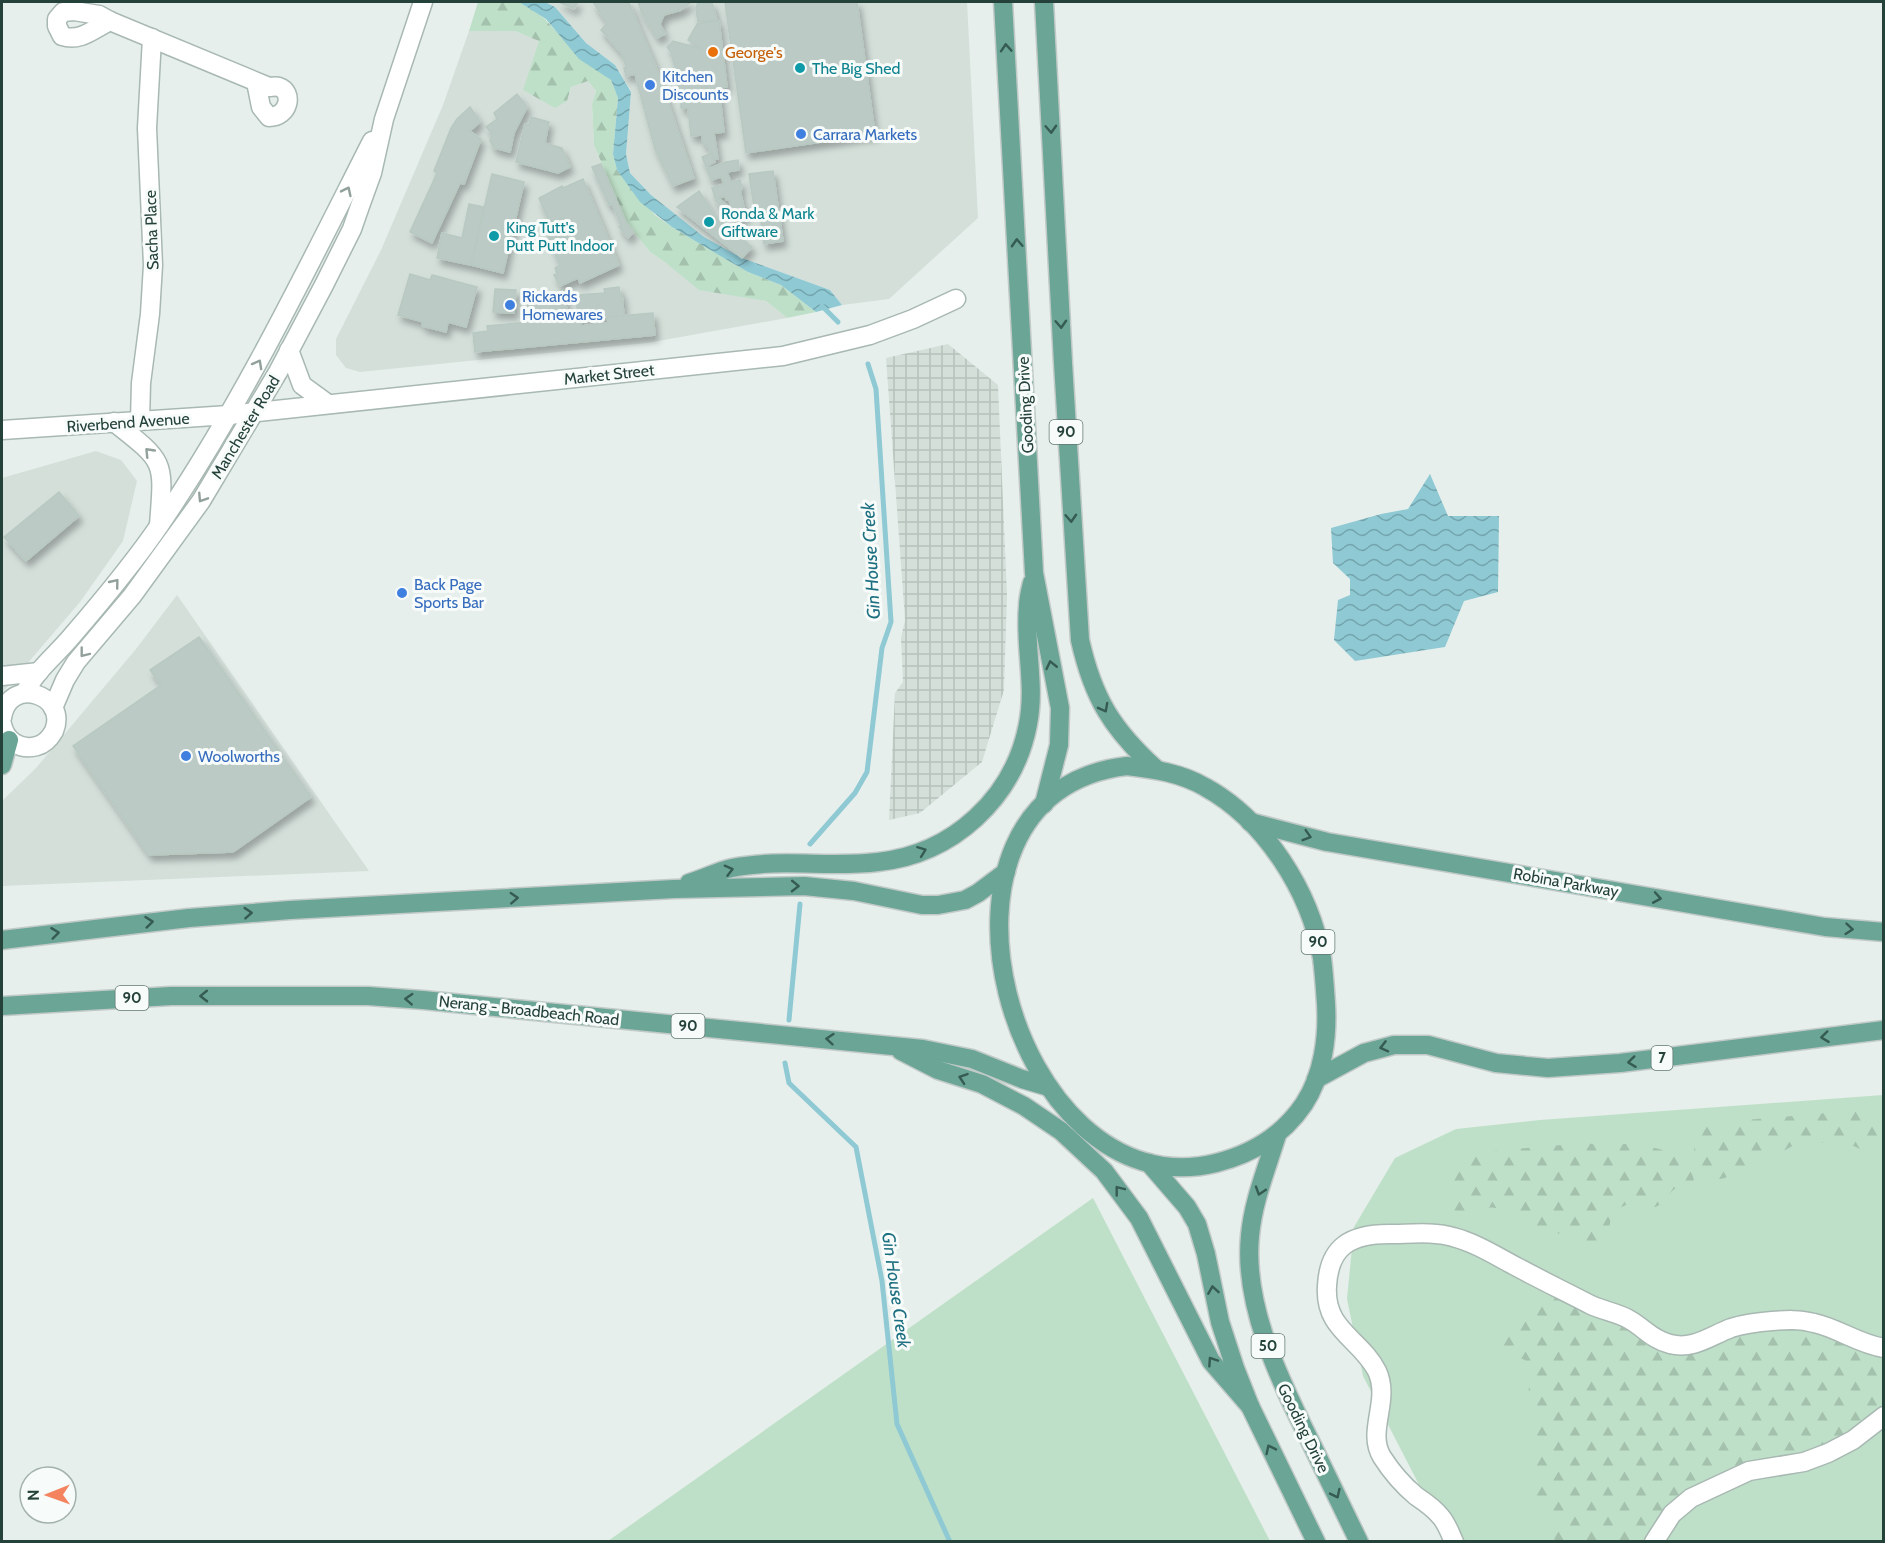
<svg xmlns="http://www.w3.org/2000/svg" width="1885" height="1543" font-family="Cabin,sans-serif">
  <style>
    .built { fill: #d4dfda }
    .industrial { fill: url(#industrial-grid) }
    .grass { fill: #bfe0c8 }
    .forest { fill: url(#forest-firs) }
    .water { fill: url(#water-waves) }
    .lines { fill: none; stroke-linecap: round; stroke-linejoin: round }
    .stream { stroke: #8ec9d4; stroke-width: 5 }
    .building { fill: #bbcac4; stroke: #b8c9c2; stroke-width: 1.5; filter: url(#shadow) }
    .minor-casing { stroke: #a8b8b2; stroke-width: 21 }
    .major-casing { stroke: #c2cac8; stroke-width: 21 }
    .minor { stroke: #fff; stroke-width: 18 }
    .major { stroke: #6aa596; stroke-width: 18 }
    .oneway { stroke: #365b51 }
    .oneway2 { stroke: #92a09c }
    .food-dot { fill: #e8710a; stroke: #f7fbf9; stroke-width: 2 }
    .culture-dot { fill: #0f9aa8; stroke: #f7fbf9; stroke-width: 2 }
    .shop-dot { fill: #3f7fe0; stroke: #f7fbf9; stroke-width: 2 }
    .labels { text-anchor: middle; stroke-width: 6; stroke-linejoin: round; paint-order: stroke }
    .shield { fill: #f7fbf9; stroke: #637a73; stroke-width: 1.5 }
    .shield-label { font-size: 15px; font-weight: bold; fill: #24423a }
    .food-label { font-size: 16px; fill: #c56008; stroke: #f7fbf9; text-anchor: start }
    .culture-label { font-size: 16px; fill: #0d838f; stroke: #f7fbf9; text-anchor: start }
    .shop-label { font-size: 16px; fill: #366cbe; stroke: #f7fbf9; text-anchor: start }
    .street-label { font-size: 16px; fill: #24423a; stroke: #f7fbf9 }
    .water-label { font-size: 18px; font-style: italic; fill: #1c6f80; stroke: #f7fbf9 }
  </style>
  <defs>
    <pattern id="industrial-grid" width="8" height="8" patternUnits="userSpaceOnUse" patternTransform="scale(1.5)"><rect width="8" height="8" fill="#d4dfda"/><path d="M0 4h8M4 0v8" fill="none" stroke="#b6c1bc"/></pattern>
    <pattern id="forest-firs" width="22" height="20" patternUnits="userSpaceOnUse" patternTransform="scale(1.5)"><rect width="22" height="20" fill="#bfe0c8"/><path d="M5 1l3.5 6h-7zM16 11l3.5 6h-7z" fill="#a4c1ad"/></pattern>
    <pattern id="water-waves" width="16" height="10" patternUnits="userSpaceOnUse" patternTransform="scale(1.5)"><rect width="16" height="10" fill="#8ec9d4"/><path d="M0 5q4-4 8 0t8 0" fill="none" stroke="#74a5ad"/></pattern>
    <filter id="shadow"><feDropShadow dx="3.5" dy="6" stdDeviation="3" flood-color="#0004"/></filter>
  </defs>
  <rect width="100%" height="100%" fill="#e6efeb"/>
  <g class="built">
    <path d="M545 2H967L978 218 889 299 842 305 830 290 742 258 704 237 675 215 651 195 630 173 626 154 631 91 615 65 586 43 555 7Z"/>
    <path d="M469 31H515L540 41 567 101 571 87 588 81 596 91 592 104 594 145 626 222 650 252 666 263 734 295 766 301 787 318 647 343 360 372 346 368 336 355V339L381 250 443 105Z"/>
    <path d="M96 451 121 460 137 481 123 541 80 602 2 693V478Z"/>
    <path d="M177 595 369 871 2 886V801L36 768 136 649Z"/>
  </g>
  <path class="industrial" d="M948 344 998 385 1007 595 1004 690 982 762 920 813 889 820 895 693 903 682 901 638 905 620 886 358Z"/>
  <g class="grass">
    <path d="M1883 1095V1541H1448L1363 1376 1347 1299 1354 1227 1395 1158 1456 1129 1540 1120Z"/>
    <path d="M1093 1198 1270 1541H608Z"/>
  </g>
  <g class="forest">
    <path d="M478 2H519L535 11 545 19 562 38 611 80 618 98 613 154 617 170 655 215 672 227 748 272 781 285 816 312 787 318 766 301 699 290 666 263 650 252 626 222 594 145 592 104 596 91 588 81 571 87 567 101 555 108 523 90 539 41 515 31H469Z"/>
    <path d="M1883 1108V1140L1867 1148 1860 1149 1837 1138 1818 1144 1794 1145 1759 1165 1740 1167 1725 1178 1714 1180 1706 1178 1699 1171 1695 1160 1693 1137 1699 1124Z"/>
    <path d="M1573 1144C1606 1144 1685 1136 1694 1180 1688 1186 1683 1185 1676 1188 1672 1190 1669 1195 1666 1199 1653 1213 1643 1208 1626 1205 1601 1215 1616 1227 1604 1245 1589 1244 1578 1239 1564 1235 1553 1231 1543 1232 1533 1227 1521 1221 1508 1211 1495 1208 1476 1204 1472 1225 1455 1224 1448 1213 1457 1204 1456 1191 1455 1181 1449 1173 1452 1163L1469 1153Z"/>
    <path d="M1545 1288 1624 1323 1650 1344 1738 1331 1812 1327 1883 1351V1410L1845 1436 1810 1455 1736 1472 1649 1541H1555L1551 1528 1535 1500 1534 1489 1533 1477 1538 1446 1534 1419 1528 1402 1529 1385 1525 1360 1517 1357 1504 1362 1501 1353 1505 1332 1511 1327C1514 1314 1523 1317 1531 1309 1537 1303 1540 1295 1545 1288Z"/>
    <path d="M1442 1506C1459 1513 1469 1522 1472 1541H1458Z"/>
  </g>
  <g class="water">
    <path d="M519 2H545L555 7 586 43 615 65 631 92 626 154 630 173 651 195 704 237 742 258 830 290 842 305 816 312 781 285 748 272 717 254 672 227 640 202 617 170 613 154 618 98 611 80 579 59 546 19Z"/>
    <path d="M1430 474 1448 516H1499L1498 592 1464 601 1445 647 1355 661 1334 640 1338 600 1350 595V579L1333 563 1331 528 1381 514 1408 509Z"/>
  </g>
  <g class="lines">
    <g class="stream">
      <path d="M822 306 838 322"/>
      <path d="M810 844 855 793 867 772 882 648 891 622 876 389 868 364"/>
      <path d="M789 1020 800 904"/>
      <path d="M785 1063 789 1083 856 1147 882 1281 897 1424 950 1542"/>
    </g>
  </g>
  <g class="building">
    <path d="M559 2H578L574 9Z"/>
    <path d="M593 2H628L630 5 656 67 694 178 673 186 655 149 635 74 626 76 624 68 626 67 622 54 601 30 607 23Z"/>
    <path d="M638 2H691L681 10 664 15 660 24 665 34 657 38 642 13Z"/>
    <path d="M698 2 712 3 717 20 698 22 696 8Z"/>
    <path d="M725 2H857L875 134 746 153Z"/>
    <path d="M719 21 727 87 719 88 724 132 714 133 718 159H715L706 144H703L702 135 691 136 688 108H681V99L708 94 705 72 677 76 671 52 667 47 673 41 702 49 688 40 697 24Z"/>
    <path d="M704 73 706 91 680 95 677 77Z"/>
    <path d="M517 94 527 107 514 133 510 152 494 148 490 141 492 134 486 127 497 119 494 113Z"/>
    <path d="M470 107 480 122 470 131 481 139 464 184 460 183 432 243 410 232 437 173 434 171 451 128 457 119Z"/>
    <path d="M531 117 549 122 545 143 562 148 570 167 558 173 516 162 525 124 529 125Z"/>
    <path d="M711 153 715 162 706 167 702 157Z"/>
    <path d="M738 160 739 170 727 172 731 182 740 180 742 189 740 190 746 217 734 220 729 199 726 200 725 196 719 198 731 209 726 212 716 201 712 188 724 184 721 177 711 180 707 169 726 162Z"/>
    <path d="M601 164 626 222 634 232 628 238 619 227 621 225 612 204 609 205 592 167Z"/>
    <path d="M773 171 783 241 764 244 759 207H754L749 174Z"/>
    <path d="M492 174 524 182 503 273 471 265Z"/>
    <path d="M583 179 619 265 580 283 578 278 560 286 554 275 557 274 555 268 560 265 555 254 569 248 565 236 569 234 563 218 550 224 539 198 562 186 563 188Z"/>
    <path d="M699 191 715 216 752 247 742 258 677 207Z"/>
    <path d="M469 204 484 207 471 265 437 258 442 233 462 238Z"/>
    <path d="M563 218 569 234 565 236 569 248 555 254 545 227Z"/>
    <path d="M410 274 430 280 432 275 477 287 466 327 448 322 446 332 422 326 423 322 398 315Z"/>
    <path d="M619 287 620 294H622L624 316 578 318 576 295 605 293 604 289Z"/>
    <path d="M495 289 516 290 514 313 493 312Z"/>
    <path d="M565 296 568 319 580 318 581 326 608 323 607 317 653 313 655 335 475 352 473 333 488 331 487 326 529 322 527 299Z"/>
    <path d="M59 492 79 516 26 561 4 537Z"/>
    <path d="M199 637 311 797 233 852 149 855 73 746 161 685 150 670Z"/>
  </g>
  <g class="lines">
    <g class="minor-casing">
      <g id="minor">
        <path d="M74 11 99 15 110 21C93 29 81 42 62 36L57 26V19L63 12Z"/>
        <path d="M110 21 269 87C272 87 276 86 279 87 294 92 289 117 269 117L261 107 256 82"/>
        <path d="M289 350 302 385 328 404"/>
        <path d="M140 421 141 383 150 314 153 265 147 128 152 38"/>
        <path d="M114 422C166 463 164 460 159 525"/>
        <path d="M2 430 229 415 783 356 870 335 913 319 956 299"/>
        <path d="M2 676 39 672"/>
        <path d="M25 693C35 671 56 655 71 637 102 601 134 563 161 523 243 402 306 271 372 141"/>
        <path d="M53 708 65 680 76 662 132 596 201 501 278 372 324 285 352 229 360 206 372 173 384 119 423 2"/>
        <path d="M2 718C8 675 69 694 54 731 50 738 45 744 37 746 20 751 5 740 2 724"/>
        <path d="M1454 1542C1450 1533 1447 1524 1441 1517 1434 1508 1425 1502 1416 1496 1404 1486 1391 1471 1382 1457 1366 1431 1391 1401 1377 1371 1360 1338 1324 1330 1327 1286 1329 1246 1351 1234 1389 1234 1409 1234 1434 1231 1453 1237 1476 1243 1496 1256 1517 1267 1541 1280 1566 1292 1591 1305 1604 1311 1619 1313 1630 1320 1644 1328 1653 1340 1670 1344 1693 1350 1710 1336 1731 1328 1744 1324 1758 1322 1772 1321 1786 1320 1800 1319 1814 1323 1838 1328 1858 1344 1884 1348"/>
        <path d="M1654 1542 1672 1514 1691 1498 1749 1471 1804 1462 1828 1453 1853 1440 1884 1416"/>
      </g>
    </g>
    <g class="major-casing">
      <g id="major">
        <path d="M1003 2 1034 573 1060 708 1059 745 1044 804"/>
        <path d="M1044 2 1063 363 1080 640C1093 698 1112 729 1156 769"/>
        <path d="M2 765 9 740"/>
        <path d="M1127 766C1154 769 1181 773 1205 787 1265 820 1310 891 1322 958 1324 973 1325 989 1326 1004 1328 1037 1323 1075 1304 1104 1283 1135 1252 1154 1216 1163 1010 1214 896 792 1127 766Z"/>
        <path d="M1250 822 1327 842 1825 927 1884 932"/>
        <path d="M689 883C703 879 718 871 732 868 780 858 830 868 878 862 953 854 1014 798 1028 724 1036 685 1024 645 1028 606 1028 598 1030 591 1032 583"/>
        <path d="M2 940 189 918 290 910 674 889 804 886 854 891 922 905H938L965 900 978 893 1006 872"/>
        <path d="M2 1006 171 996H368L423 1000 923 1049 972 1059 1022 1079 1049 1087"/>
        <path d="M901 1051 938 1070 982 1084 1024 1106 1061 1131 1104 1171 1139 1218 1211 1361 1250 1406"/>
        <path d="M1316 1079 1364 1053 1394 1045H1428L1496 1063 1548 1068 1620 1063 1884 1030"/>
        <path d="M1277 1135C1267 1168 1253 1201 1250 1236 1243 1307 1281 1382 1311 1443 1327 1476 1343 1509 1359 1542"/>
        <path d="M1149 1163 1187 1207 1197 1224 1206 1254 1220 1322 1235 1368 1250 1406 1316 1542"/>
      </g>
    </g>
    <use href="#minor" class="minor"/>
    <use href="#major" class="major"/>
  </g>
  <defs><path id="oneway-chevron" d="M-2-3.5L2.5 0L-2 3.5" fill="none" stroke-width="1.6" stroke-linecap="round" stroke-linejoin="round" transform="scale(1.5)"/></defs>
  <g class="oneway">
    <use href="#oneway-chevron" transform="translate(1006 48) rotate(-94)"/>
    <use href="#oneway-chevron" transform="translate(1051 129) rotate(87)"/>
    <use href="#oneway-chevron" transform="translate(1017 243) rotate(-93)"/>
    <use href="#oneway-chevron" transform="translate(1061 324) rotate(87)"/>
    <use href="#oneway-chevron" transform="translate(1071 518) rotate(87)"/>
    <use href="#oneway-chevron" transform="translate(1051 665) rotate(-103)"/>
    <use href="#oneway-chevron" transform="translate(1104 708) rotate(62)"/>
    <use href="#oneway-chevron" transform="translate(1307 836) rotate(17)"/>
    <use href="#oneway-chevron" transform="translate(922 851) rotate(-21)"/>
    <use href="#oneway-chevron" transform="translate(729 870) rotate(-15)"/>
    <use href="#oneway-chevron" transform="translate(795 886) rotate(1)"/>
    <use href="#oneway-chevron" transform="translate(514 898) rotate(-3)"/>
    <use href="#oneway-chevron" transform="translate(1657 898) rotate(10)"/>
    <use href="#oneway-chevron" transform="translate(248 913) rotate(-4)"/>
    <use href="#oneway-chevron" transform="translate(149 922) rotate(-6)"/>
    <use href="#oneway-chevron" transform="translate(1849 929) rotate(5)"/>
    <use href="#oneway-chevron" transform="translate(55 933) rotate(-7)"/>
    <use href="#oneway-chevron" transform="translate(204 996) rotate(179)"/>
    <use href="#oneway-chevron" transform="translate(409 999) rotate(-177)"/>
    <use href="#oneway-chevron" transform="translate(1825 1037) rotate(173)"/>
    <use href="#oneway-chevron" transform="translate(830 1039) rotate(-175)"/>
    <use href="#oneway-chevron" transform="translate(1384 1047) rotate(166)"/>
    <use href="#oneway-chevron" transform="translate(1632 1062) rotate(173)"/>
    <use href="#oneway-chevron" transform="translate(963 1078) rotate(-161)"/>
    <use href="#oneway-chevron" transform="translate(1119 1190) rotate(-128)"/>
    <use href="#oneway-chevron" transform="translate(1260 1191) rotate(108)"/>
    <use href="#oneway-chevron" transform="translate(1213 1290) rotate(-99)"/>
    <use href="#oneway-chevron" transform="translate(1212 1361) rotate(-124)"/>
    <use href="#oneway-chevron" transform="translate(1270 1449) rotate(-116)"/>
    <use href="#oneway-chevron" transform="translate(1336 1494) rotate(64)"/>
  </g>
  <g class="oneway2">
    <use href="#oneway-chevron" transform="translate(347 191) rotate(-64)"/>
    <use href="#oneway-chevron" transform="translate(258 364) rotate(-61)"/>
    <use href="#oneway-chevron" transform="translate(149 452) rotate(-134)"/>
    <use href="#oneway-chevron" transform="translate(202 498) rotate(123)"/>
    <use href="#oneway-chevron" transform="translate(115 583) rotate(-51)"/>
    <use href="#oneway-chevron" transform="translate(84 653) rotate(128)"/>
  </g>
  <circle class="food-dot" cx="713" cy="52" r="6"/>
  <g class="culture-dot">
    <circle cx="800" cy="68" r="6"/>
    <circle cx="709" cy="222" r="6"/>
    <circle cx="494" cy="236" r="6"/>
  </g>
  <g class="shop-dot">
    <circle cx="650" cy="85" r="6"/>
    <circle cx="801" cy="134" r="6"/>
    <circle cx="510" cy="305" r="6"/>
    <circle cx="402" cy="593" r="6"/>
    <circle cx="186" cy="756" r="6"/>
  </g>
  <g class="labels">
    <g class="shield">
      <rect x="1049.5" y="420" width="33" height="24" rx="4.5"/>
      <rect x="1301.5" y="930" width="33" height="24" rx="4.5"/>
      <rect x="115.5" y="986" width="33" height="24" rx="4.5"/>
      <rect x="671.5" y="1014" width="33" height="24" rx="4.5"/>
      <rect x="1651.5" y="1046" width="21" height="24" rx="4.5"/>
      <rect x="1251.5" y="1334" width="33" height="24" rx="4.5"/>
    </g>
    <g class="shield-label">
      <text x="1066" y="437">90</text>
      <text x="1318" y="947">90</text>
      <text x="132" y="1003">90</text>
      <text x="688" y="1031">90</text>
      <text x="1662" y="1063">7</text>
      <text x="1268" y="1351">50</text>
    </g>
    <g class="food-label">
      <text x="725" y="58">George's</text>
    </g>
    <g class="culture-label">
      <text x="812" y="74">The Big Shed</text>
      <text x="721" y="219">Ronda &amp; Mark<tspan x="721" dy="18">Giftware</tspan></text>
      <text x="506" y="233">King Tutt's<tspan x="506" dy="18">Putt Putt Indoor</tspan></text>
    </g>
    <g class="shop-label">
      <text x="662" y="82">Kitchen<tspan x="662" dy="18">Discounts</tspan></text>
      <text x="813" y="140">Carrara Markets</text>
      <text x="522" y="302">Rickards<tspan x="522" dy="18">Homewares</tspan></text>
      <text x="414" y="590">Back Page<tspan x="414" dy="18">Sports Bar</tspan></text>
      <text x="198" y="762">Woolworths</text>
    </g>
    <g class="street-label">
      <text transform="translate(151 230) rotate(-92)" y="6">Sacha Place</text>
      <text transform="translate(609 374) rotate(-6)" y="6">Market Street</text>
      <text transform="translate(1025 405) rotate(-93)" y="6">Gooding Drive</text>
      <text transform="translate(128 422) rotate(-4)" y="6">Riverbend Avenue</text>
      <text transform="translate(245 427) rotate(-59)" y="6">Manchester Road</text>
      <text transform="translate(1566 882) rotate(10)" y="6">Robina Parkway</text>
      <text transform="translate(529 1010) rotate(6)" y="6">Nerang - Broadbeach Road</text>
      <text transform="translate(1304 1428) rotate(64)" y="6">Gooding Drive</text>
    </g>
    <g class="water-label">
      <text transform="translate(871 561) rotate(-93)" y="6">Gin House Creek</text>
      <text transform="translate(896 1290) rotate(82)" y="6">Gin House Creek</text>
    </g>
  </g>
  <rect width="1885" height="1543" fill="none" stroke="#24423a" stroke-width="6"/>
  <g transform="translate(48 1495) rotate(269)"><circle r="28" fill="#f7fbf9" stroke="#a3b1ad" stroke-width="1.5"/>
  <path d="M0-4.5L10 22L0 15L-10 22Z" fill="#f4845f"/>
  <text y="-9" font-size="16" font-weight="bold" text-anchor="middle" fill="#24423a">N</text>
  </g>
</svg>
